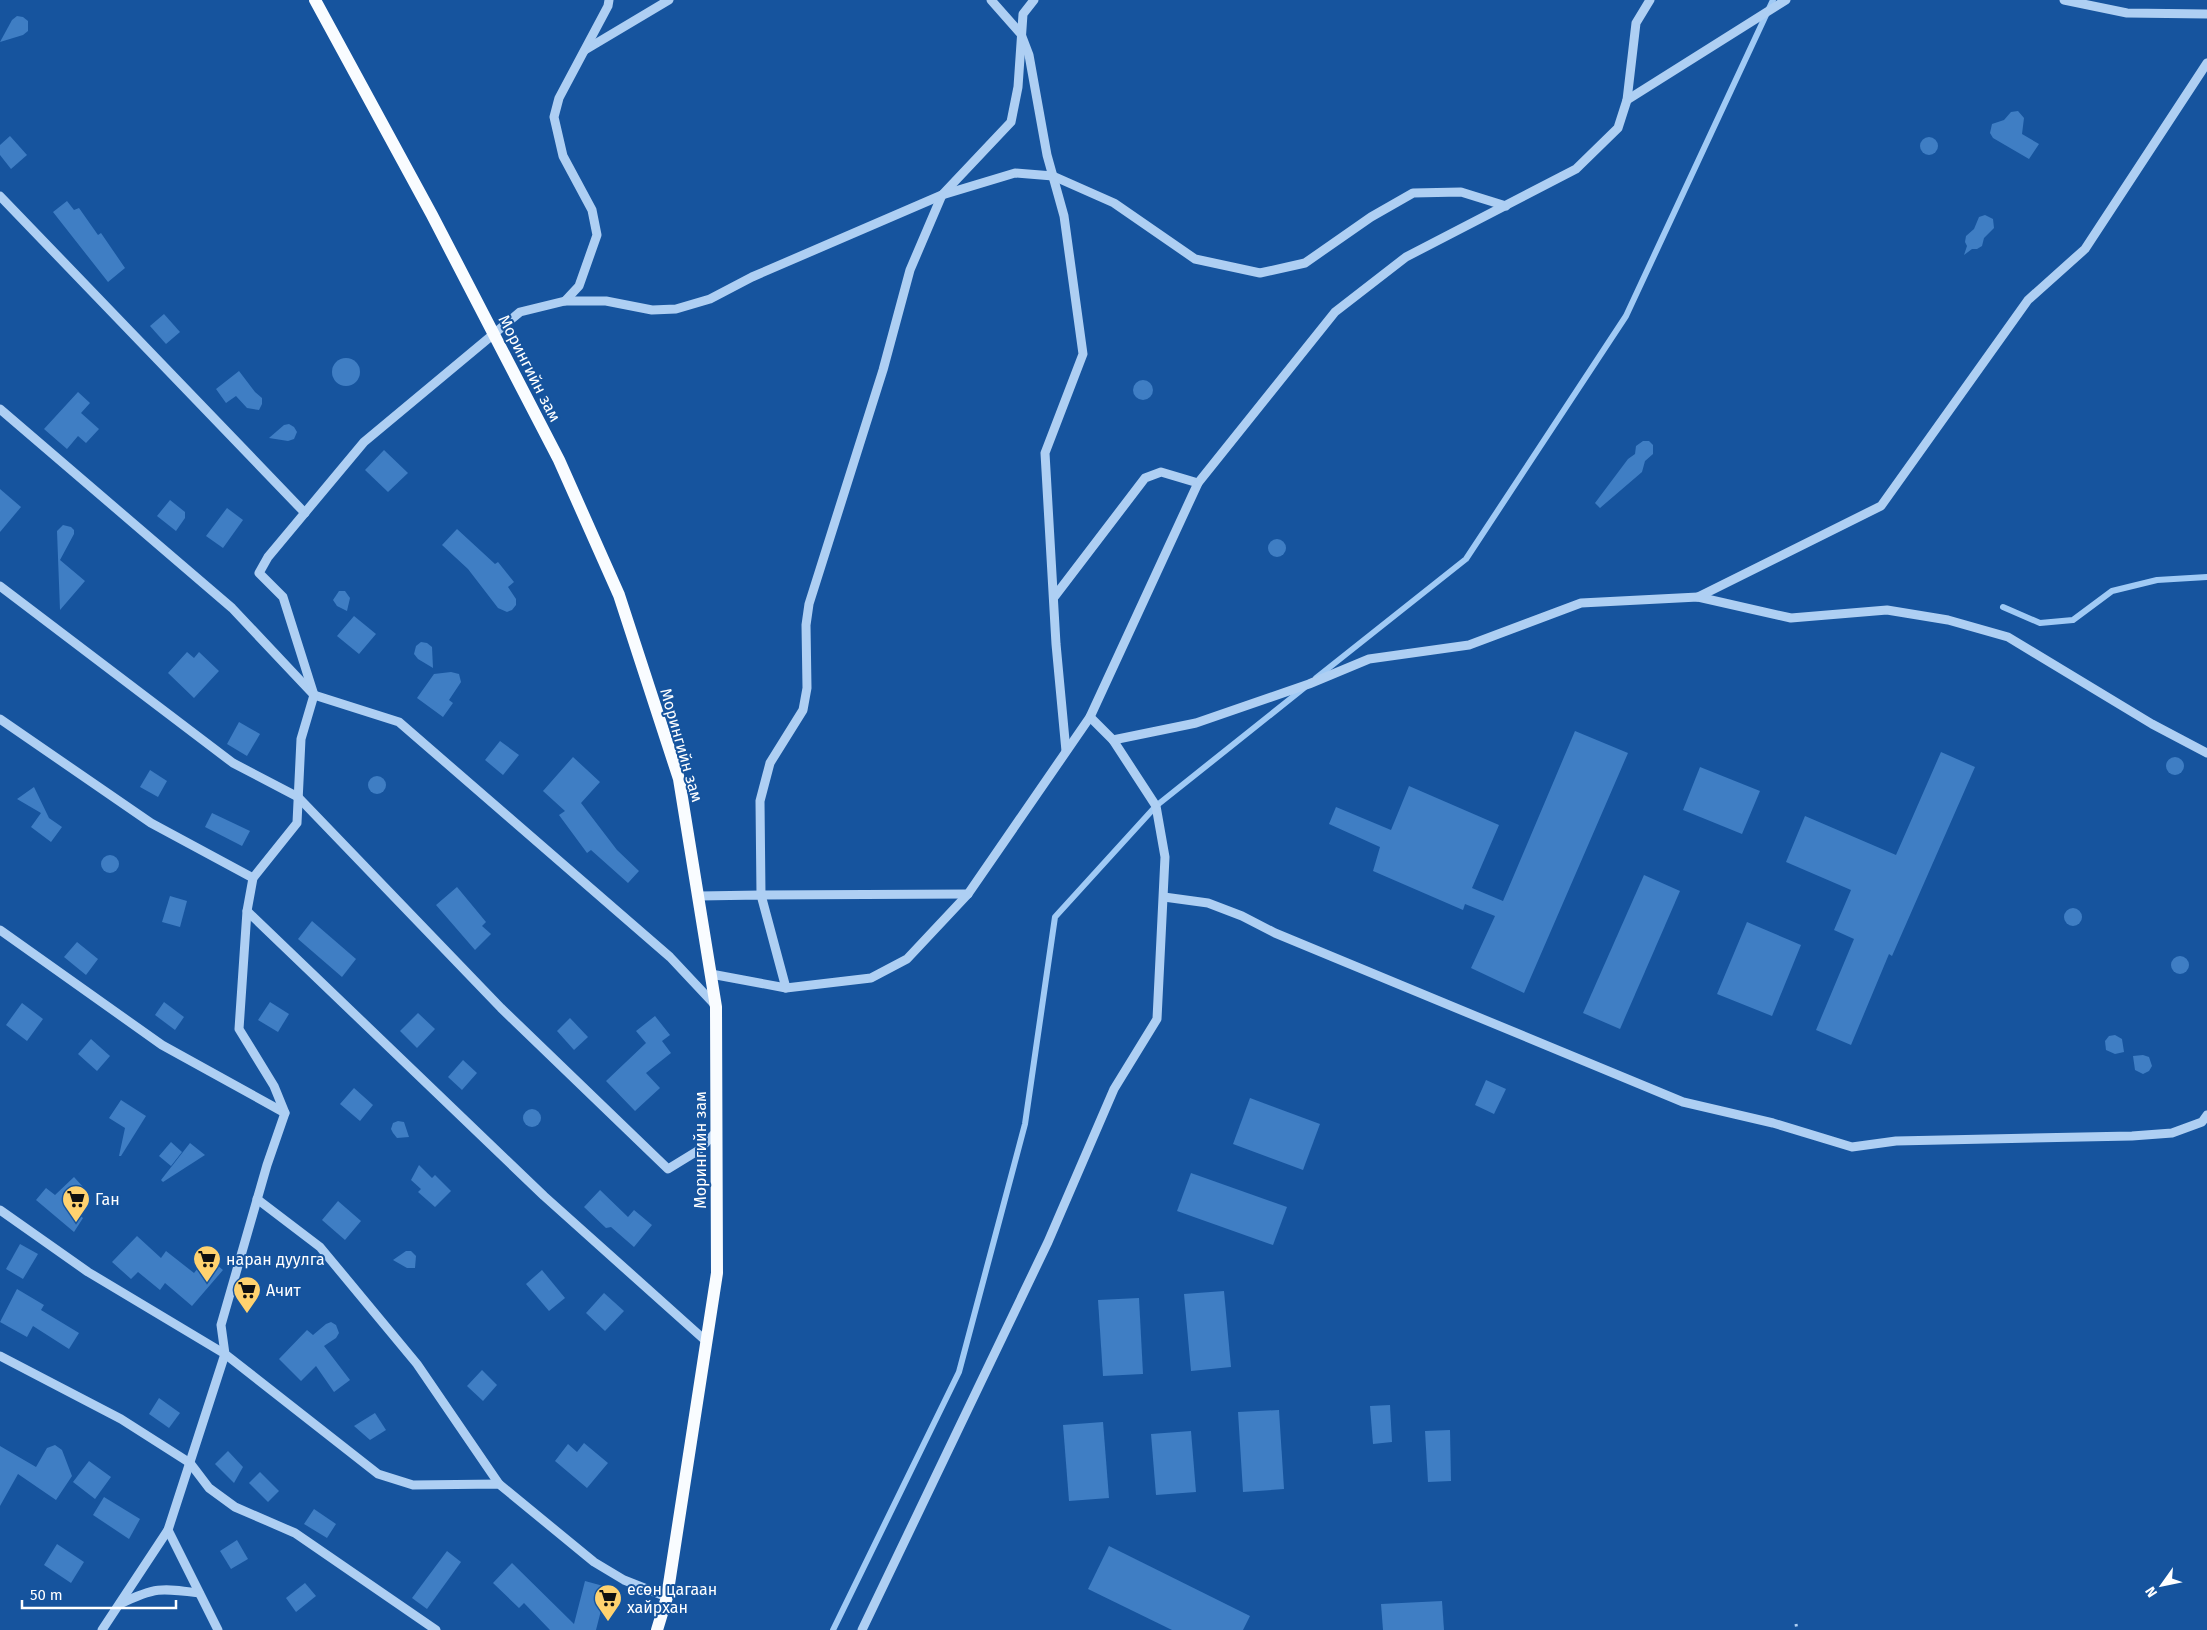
<svg xmlns="http://www.w3.org/2000/svg" width="2207" height="1630" font-family="'Fira Sans',sans-serif">
  <style>
    .lines { fill: none; stroke-linecap: round; stroke-linejoin: round }
    .stream { stroke: #a0caf5; stroke-width: 6 }
    .building { fill: #3f7ec4 }
    .path { stroke: #aecff3; stroke-width: 3; stroke-dasharray: 2.5 4; stroke-linecap: butt }
    .minor { stroke: #aecff3; stroke-width: 9 }
    .major { stroke: #f9fcff; stroke-width: 12 }
    .labels { text-anchor: middle; stroke-width: 4; stroke-linejoin: round; paint-order: stroke }
    .street-label { font-size: 16px; fill: #fff; stroke: #16549e }
    .poi-label { font-size: 16px; fill: #fff; stroke: #16549e; text-anchor: start }
  </style>
  <rect width="100%" height="100%" fill="#16549e"/>
  <g class="lines">
    <g class="stream">
      <path d="M2003 607 2040 623 2073 620 2112 591 2157 580 2207 577"/>
      <path d="M1316 678 1466 559 1626 316 1773 0"/>
      <path d="M833 1630 959 1372 1025 1124 1055 917 1156 806 1304 688"/>
    </g>
  </g>
  <g class="building">
    <path d="M17 16 23 17 28 21V31L23 35 0 42 12 20Z"/>
    <path d="M2018 111 2024 118 2022 134 2039 144 2029 159 1993 138 1990 133 1992 124 2004 120 2011 112Z"/>
    <path d="M10 136 27 155 11 169 0 155V145Z"/>
    <circle cx="1929" cy="146" r="9"/>
    <path d="M67 201 74 210 79 208 98 235 101 233 125 268 108 282 53 212Z"/>
    <path d="M1985 215 1993 219 1994 228 1984 238 1982 246 1977 249H1972L1964 255 1967 246 1965 242 1966 236 1974 229 1979 217Z"/>
    <path d="M164 314 180 332 166 344 150 326Z"/>
    <circle cx="346" cy="372" r="14"/>
    <path d="M239 371 255 392 262 398V404L259 410 247 408 236 396 226 403 216 389Z"/>
    <circle cx="1143" cy="390" r="10"/>
    <path d="M78 392 90 403 81 413 99 429 86 443 78 436 67 449 44 429Z"/>
    <path d="M289 424 294 427 297 432 294 439 288 441 269 438 284 425Z"/>
    <path d="M1643 441H1649L1653 445V454L1645 461 1642 472 1600 508 1595 503 1628 459 1635 454 1636 446Z"/>
    <path d="M384 450 408 473 388 492 365 470Z"/>
    <path d="M0 489 21 507 0 532Z"/>
    <path d="M170 500 185 512V518L176 531 157 516Z"/>
    <path d="M227 508 243 520 223 548 206 536Z"/>
    <path d="M63 525 71 527 74 530V534L60 560 85 581 60 610 57 531Z"/>
    <path d="M457 529 495 564 498 562 514 582 508 587 516 599V605L512 610 507 612 498 608 468 569 442 545Z"/>
    <circle cx="1277" cy="548" r="9"/>
    <path d="M339 591H345L350 598 347 611 337 606 333 600Z"/>
    <path d="M354 616 376 634 359 654 337 636Z"/>
    <path d="M421 642 427 643 432 647 433 668 418 659 414 654 416 646Z"/>
    <path d="M187 652 194 658 199 652 219 671 194 698 168 673Z"/>
    <path d="M451 672 459 674 461 682 449 700 453 703 443 717 417 698 434 674Z"/>
    <path d="M239 722 260 734 247 756 227 744Z"/>
    <path d="M1575 731 1628 753 1524 993 1471 968 1495 916 1465 904 1463 910 1373 871 1380 847 1329 824 1336 807 1391 830 1409 786 1499 825 1472 888 1503 901Z"/>
    <path d="M500 741 519 755 503 775 485 760Z"/>
    <path d="M1941 752 1975 767 1892 956 1889 954 1851 1045 1816 1030 1854 939 1834 930 1851 890 1786 862 1805 816 1896 855Z"/>
    <circle cx="2175" cy="766" r="9"/>
    <path d="M573 757 600 782 581 803 617 850 639 871 628 883 591 850 587 853 559 815 565 811 543 791Z"/>
    <path d="M1700 767 1760 791 1742 834 1683 810Z"/>
    <path d="M150 770 167 781 158 797 140 787Z"/>
    <circle cx="377" cy="785" r="9"/>
    <path d="M34 787 49 818 62 827 51 842 31 827 41 813 17 799Z"/>
    <path d="M212 813 250 831 242 846 205 827Z"/>
    <circle cx="110" cy="864" r="9"/>
    <path d="M1644 875 1680 891 1620 1029 1583 1013Z"/>
    <path d="M457 887 486 922 482 926 491 934 475 950 436 905Z"/>
    <path d="M170 896 187 901 180 927 162 922Z"/>
    <circle cx="2073" cy="917" r="9"/>
    <path d="M312 921 356 959 342 977 298 939Z"/>
    <path d="M1747 922 1801 945 1772 1016 1717 994Z"/>
    <path d="M77 942 98 959 86 975 64 957Z"/>
    <circle cx="2180" cy="965" r="9"/>
    <path d="M164 1002 184 1017 175 1030 155 1015Z"/>
    <path d="M270 1002 289 1014 278 1032 258 1020Z"/>
    <path d="M22 1003 43 1019 27 1041 6 1025Z"/>
    <path d="M418 1013 435 1029 417 1048 400 1031Z"/>
    <path d="M655 1016 670 1035 662 1041 671 1053 646 1073 660 1088 635 1111 606 1081 646 1043 636 1031Z"/>
    <path d="M570 1018 588 1037 574 1050 557 1031Z"/>
    <path d="M2115 1035 2122 1039 2124 1052 2115 1054 2106 1050 2105 1041 2109 1036Z"/>
    <path d="M91 1039 110 1056 97 1071 78 1054Z"/>
    <path d="M2143 1055 2149 1057 2152 1066 2149 1071 2143 1074 2135 1070 2133 1056Z"/>
    <path d="M463 1060 477 1073 462 1090 448 1077Z"/>
    <path d="M1486 1080 1506 1089 1494 1114 1475 1105Z"/>
    <path d="M354 1088 373 1105 360 1121 340 1104Z"/>
    <path d="M1250 1098 1320 1124 1303 1170 1233 1144Z"/>
    <path d="M121 1100 146 1116 121 1156H119L125 1128 109 1118Z"/>
    <circle cx="532" cy="1118" r="9"/>
    <path d="M398 1121 404 1122 409 1137 397 1138 393 1133 391 1129 393 1123Z"/>
    <path d="M171 1142 182 1152 171 1166 159 1156Z"/>
    <path d="M190 1143 205 1155 163 1182 161 1180Z"/>
    <path d="M419 1165 432 1178 435 1175 451 1191 435 1207 418 1192 421 1189 411 1180Z"/>
    <path d="M1191 1173 1287 1207 1273 1245 1177 1211Z"/>
    <path d="M74 1177 84 1188 73 1203 62 1201 83 1218 74 1232 36 1200 46 1188 55 1195Z"/>
    <path d="M600 1190 628 1217 634 1210 652 1225 634 1247 611 1227 606 1228 584 1207Z"/>
    <path d="M338 1201 361 1221 345 1240 322 1220Z"/>
    <path d="M137 1236 161 1258 166 1251 194 1273 207 1257 223 1270 192 1306 165 1283 160 1290 138 1272 131 1279 112 1262Z"/>
    <path d="M20 1244 38 1254 23 1279 6 1269Z"/>
    <path d="M406 1251H411L416 1256 415 1268H407L393 1260Z"/>
    <path d="M542 1270 565 1298 549 1311 526 1284Z"/>
    <path d="M17 1289 44 1305 41 1310 79 1333 69 1349 33 1326 27 1337 0 1322Z"/>
    <path d="M1224 1291 1231 1367 1191 1371 1184 1294Z"/>
    <path d="M604 1293 624 1311 605 1331 586 1313Z"/>
    <path d="M1139 1298 1143 1374 1103 1376 1098 1300Z"/>
    <path d="M331 1322 336 1325 339 1333 336 1338 324 1346 350 1380 334 1392 316 1366 301 1381 279 1359 307 1330 313 1335 326 1324Z"/>
    <path d="M482 1370 497 1385 483 1401 467 1386Z"/>
    <path d="M159 1398 180 1413 169 1428 149 1414Z"/>
    <path d="M1390 1405 1392 1442 1373 1444 1370 1406Z"/>
    <path d="M1279 1410 1284 1489 1243 1492 1238 1412Z"/>
    <path d="M375 1413 386 1430 370 1440 354 1426Z"/>
    <path d="M1103 1422 1109 1498 1069 1501 1063 1425Z"/>
    <path d="M1450 1430 1451 1481 1428 1482 1425 1431Z"/>
    <path d="M1191 1431 1196 1492 1156 1495 1151 1434Z"/>
    <path d="M584 1443 608 1463 587 1488 555 1461 568 1444 577 1452Z"/>
    <path d="M55 1445 62 1450 72 1476 56 1500 18 1474 0 1506V1446L36 1467 47 1448Z"/>
    <path d="M228 1451 243 1467 234 1483 215 1464Z"/>
    <path d="M89 1461 111 1477 95 1499 73 1482Z"/>
    <path d="M260 1472 279 1491 268 1502 249 1483Z"/>
    <path d="M104 1497 140 1519 129 1539 93 1515Z"/>
    <path d="M314 1509 336 1524 327 1538 304 1524Z"/>
    <path d="M237 1540 248 1559 231 1569 220 1551Z"/>
    <path d="M57 1544 84 1562 71 1583 44 1565Z"/>
    <path d="M1109 1546 1250 1616 1243 1630H1172L1088 1589Z"/>
    <path d="M447 1551 461 1562 427 1609 412 1598Z"/>
    <path d="M512 1563 574 1624 585 1581 607 1587 596 1630H550L524 1603 519 1608 493 1583Z"/>
    <path d="M305 1583 316 1596 296 1612 286 1598Z"/>
    <path d="M1442 1601 1444 1630H1383L1381 1604Z"/>
  </g>
  <g class="lines">
    <path class="path" d="M1796 1624 1797 1630"/>
    <g class="minor">
      <path d="M991 0 1021 34 1029 55 1047 155 1064 216 1083 354 1045 453 1056 644 1066 751"/>
      <path d="M2064 0 2127 13 2207 14"/>
      <path d="M585 50 669 0"/>
      <path d="M1627 100 1786 0"/>
      <path d="M0 196 305 513"/>
      <path d="M565 301 579 286 597 235 592 210 563 156 554 117 559 98 608 6 609 0"/>
      <path d="M0 409 232 608 314 695 399 722 670 957 716 1006"/>
      <path d="M0 586 233 763 298 797 501 1008 668 1169 699 1150 716 1132"/>
      <path d="M1055 596 1145 478 1161 472 1198 483"/>
      <path d="M1698 597 1881 506 2028 300 2085 249 2207 63"/>
      <path d="M0 719 151 823 253 878"/>
      <path d="M1113 740 1196 723 1309 684 1369 659 1469 645 1581 603 1698 597 1791 618 1887 610 1948 620 2008 637 2152 724 2207 753"/>
      <path d="M968 894 761 895 760 801 770 763 803 710 807 688 806 625 809 604 883 370 910 270 942 195 1011 122 1018 87 1023 14 1034 0"/>
      <path d="M699 896 761 895 786 988"/>
      <path d="M1164 897 1208 903 1242 916 1275 933 1683 1102 1773 1123 1852 1147 1896 1141 2132 1136 2172 1133 2202 1122 2207 1115"/>
      <path d="M247 911 544 1196 707 1342"/>
      <path d="M0 930 162 1045 285 1113"/>
      <path d="M711 974 786 988 871 978 907 959 968 894 1090 717 1198 483 1335 312 1406 257 1576 169 1618 128 1627 100 1636 23 1650 0"/>
      <path d="M257 1199 320 1247 417 1364 499 1484"/>
      <path d="M0 1210 88 1272 225 1354 168 1530 102 1630"/>
      <path d="M0 1356 121 1419 190 1463 209 1488 235 1507 295 1533 436 1630"/>
      <path d="M168 1530 218 1630"/>
      <path d="M667 1597 624 1580 594 1562 499 1484 413 1485 378 1474 225 1354 221 1325 267 1165 285 1113 274 1086 239 1029 247 911 253 878 297 823 301 739 314 695 283 597 259 573 268 557 364 442 520 312 565 301H606L652 310 676 309 710 299 752 277 942 195 1015 173 1053 176 1114 203 1195 259 1260 273 1305 263 1371 217 1413 193 1461 192 1506 206"/>
      <path d="M120 1604C155 1587 161 1588 199 1593"/>
      <path d="M862 1630 1048 1242 1114 1089 1157 1019 1165 857 1156 806 1113 740 1090 717"/>
    </g>
    <path class="major" d="M315 0 432 215 559 460 619 595 679 779 716 1007 717 1273 667 1597 657 1630"/>
  </g>
  <defs>
    <g id="supermarket-pin" transform="scale(1.4375)"><path d="M0 17L-7.5 6A9.5 9.5 0 1 1 7.5 6Z" fill="#ffd26f" stroke="#16549e"/><path d="M-6-5.5h2.5l.6 2H6L4.5 2H-2.5L-4.4-4H-6ZM-1.5 3.2a1.3 1.3 0 1 0 .1 0ZM3 3.2a1.3 1.3 0 1 0 .1 0Z" fill="#111"/></g>
  </defs>
  <g fill-rule="evenodd">
    <use href="#supermarket-pin" x="76" y="1199"/>
    <use href="#supermarket-pin" x="207" y="1259"/>
    <use href="#supermarket-pin" x="247" y="1290"/>
    <use href="#supermarket-pin" x="608" y="1598"/>
  </g>
  <g class="labels">
    <g class="street-label">
      <text transform="translate(530 368) rotate(63)" y="6">Морингийн зам</text>
      <text transform="translate(682 745) rotate(74)" y="6">Морингийн зам</text>
      <text transform="translate(700 1150) rotate(-90)" y="6">Морингийн зам</text>
    </g>
    <g class="poi-label">
      <text x="95" y="1205">Ган</text>
      <text x="226" y="1265">наран дуулга</text>
      <text x="266" y="1296">Ачит</text>
      <text x="627" y="1595">есөн цагаан<tspan x="627" dy="18">хайрхан</tspan></text>
    </g>
  </g>
  <g transform="translate(2162 1585) rotate(237)" stroke="#16549e" stroke-width="4" paint-order="stroke">
  <path d="M0-4L9 19L0 12L-9 19Z" fill="#ffffff"/>
  <text y="-8" font-size="14" font-weight="bold" text-anchor="middle" fill="#ffffff">N</text>
  </g>
  <path d="M22 1600v8h154v-8" fill="none" stroke="#ffffff" stroke-width="2.5"/>
  <text x="30" y="1600" font-size="15" fill="#ffffff" stroke="#16549e" stroke-width="4" paint-order="stroke">50 m</text>
</svg>
